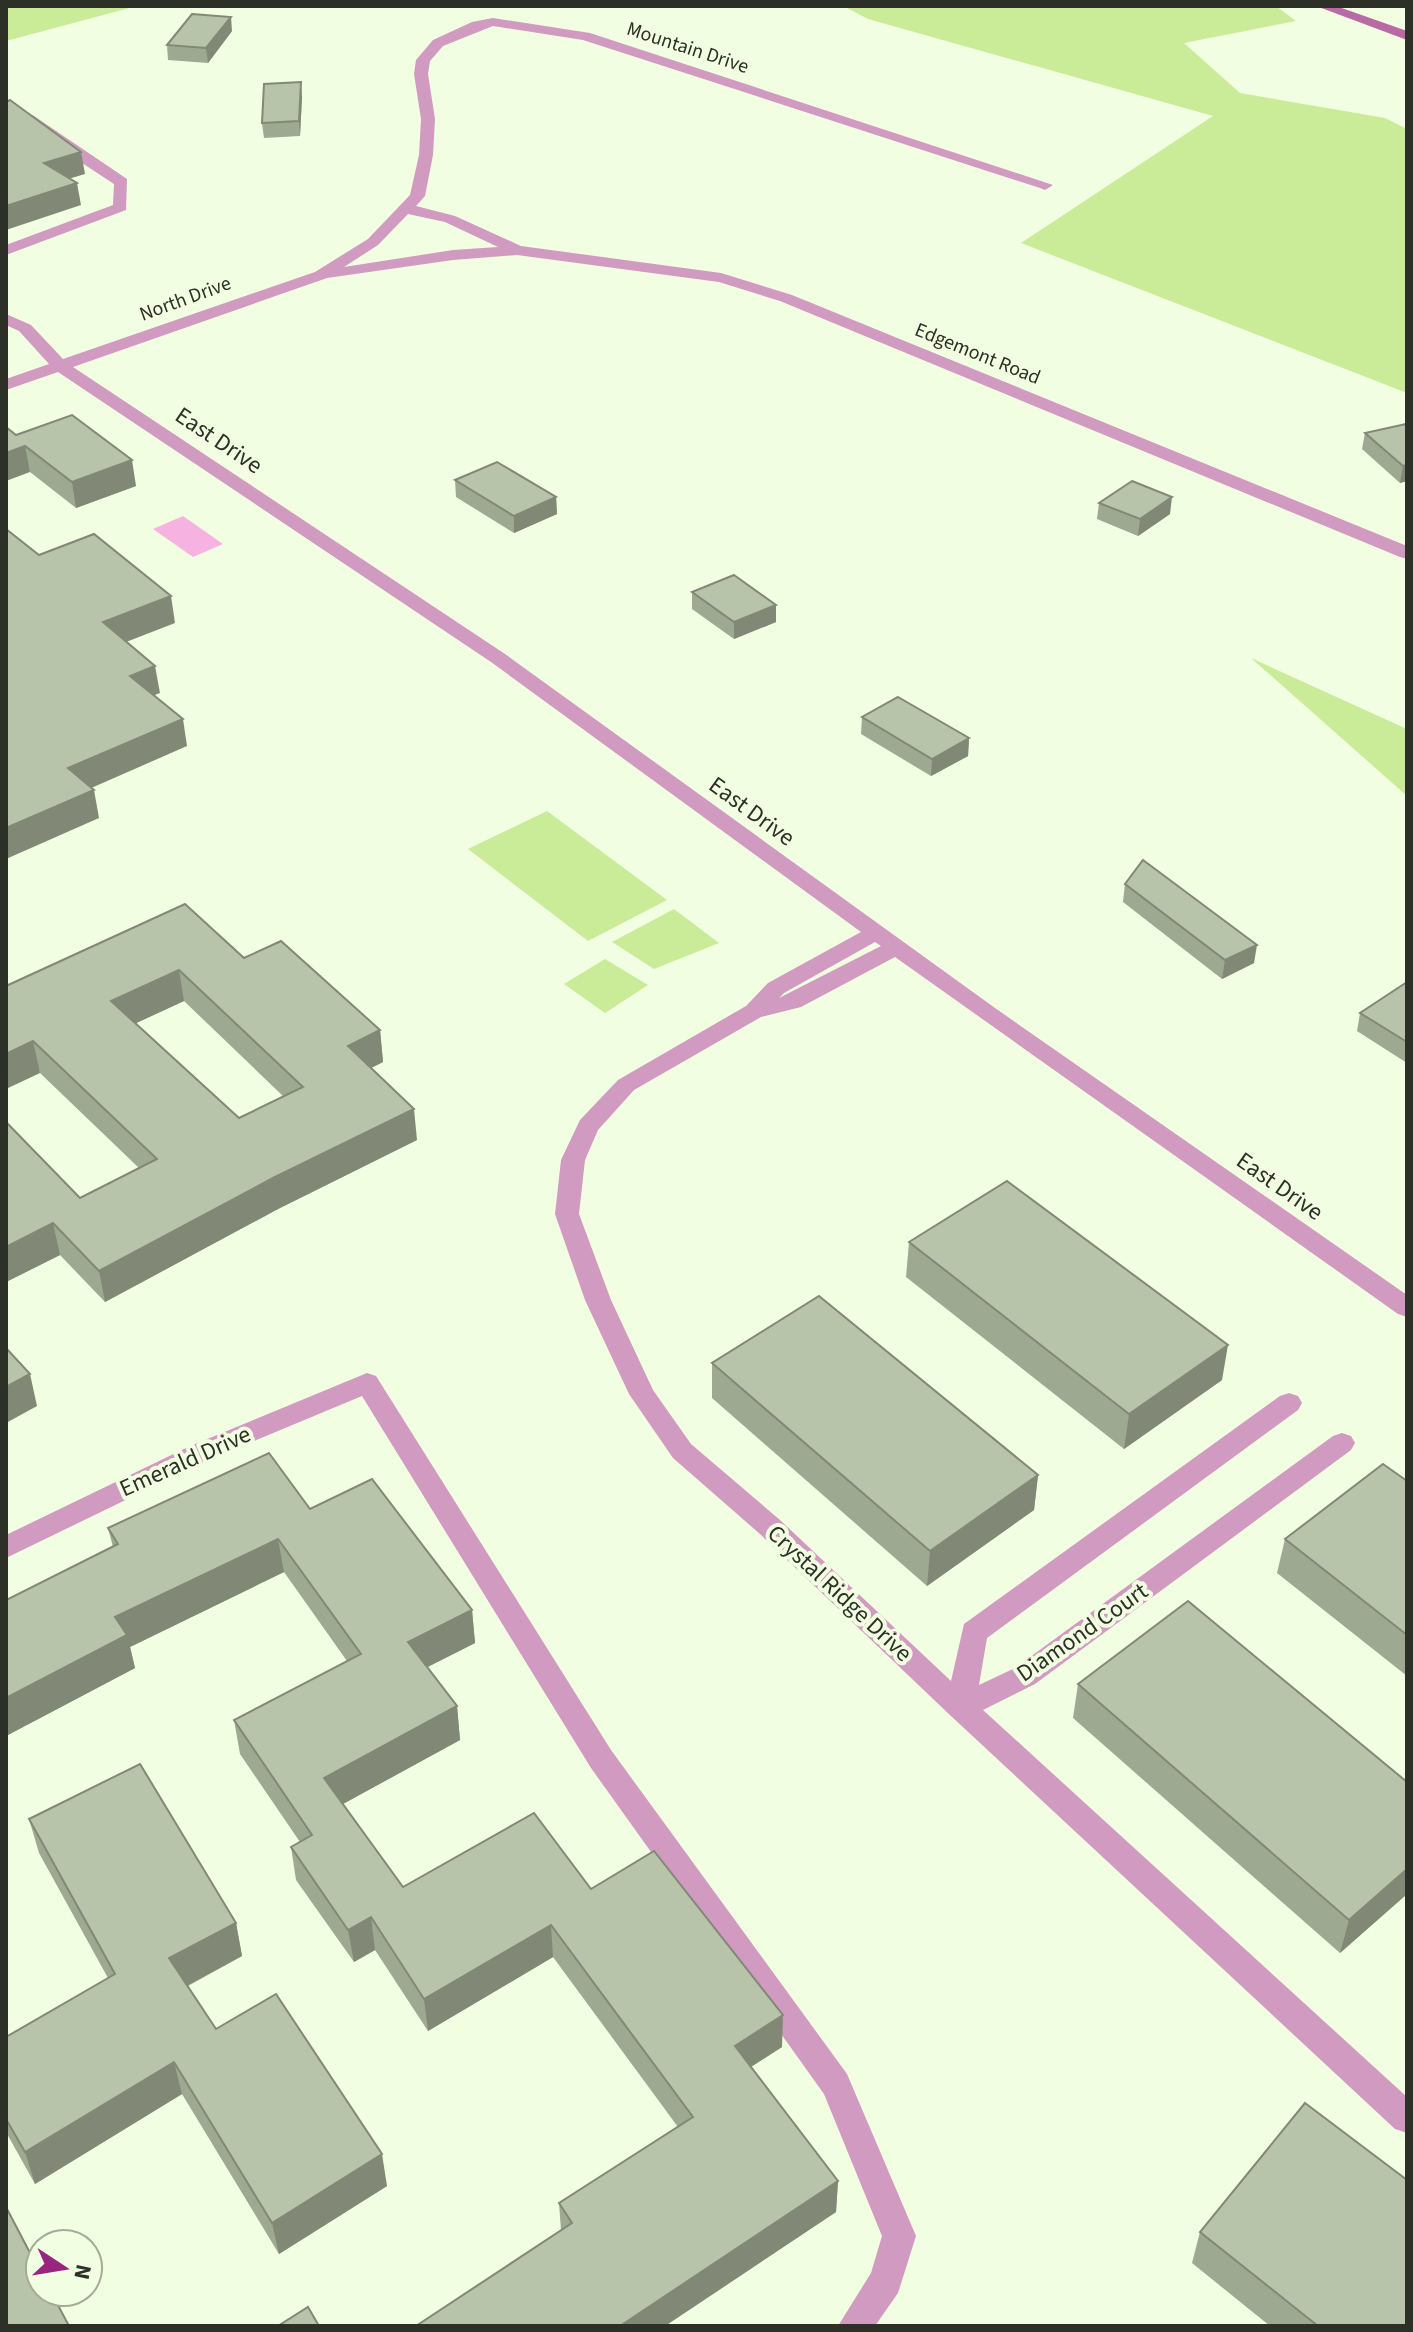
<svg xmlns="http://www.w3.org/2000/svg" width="1413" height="2332" font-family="'Source Sans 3',sans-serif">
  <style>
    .green { fill: #caec99 }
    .water { fill: #f6b3e1 }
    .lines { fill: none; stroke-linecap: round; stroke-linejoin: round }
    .street { fill: #d19ac0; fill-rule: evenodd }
    .secondary { fill: #b96aa4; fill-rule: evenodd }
    .wall { fill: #9ea991; fill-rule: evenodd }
    .shaded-wall { fill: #818976 }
    .building { fill: #b8c4a9; stroke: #818976; stroke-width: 2; fill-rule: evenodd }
    .labels { text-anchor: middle; stroke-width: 8; stroke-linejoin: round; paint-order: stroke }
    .far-street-label { font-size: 20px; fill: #2c3026; stroke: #f1fee2 }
    .street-label { font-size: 24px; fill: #2c3026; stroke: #f1fee2 }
  </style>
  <rect width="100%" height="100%" fill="#f1fee2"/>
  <g class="green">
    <path d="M6 6H137L6 41Z"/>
    <path d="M843 6H1276L1296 21 1184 43 1240 93 1385 118 1407 129V393L1021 243 1213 116 868 19Z"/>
    <path d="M1251 658 1407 729V796Z"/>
    <path d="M547 811 667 900 588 941 468 849Z"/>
    <path d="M674 909 719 943 654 969 612 942Z"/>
    <path d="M605 959 648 985 605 1013 564 984Z"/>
  </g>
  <path class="water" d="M183 516 223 544 193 557 153 529Z"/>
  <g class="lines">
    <g class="street">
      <path d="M493 18 590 33 1053 185 1045 190 1040 188 583 40 493 26 443 46 430 61 428 74 435 119 433 155 425 196 416 206 455 216 521 246 721 273 792 295 1407 546V559L1400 557 780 301 719 282 517 255 453 260 327 278 73 367 505 654 995 1008 1407 1295V1317L1398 1314 895 957 801 1007 761 1017 634 1090 598 1130 585 1160 579 1214 611 1300 653 1390 691 1444 780 1520 951 1681 964 1624 1280 1396 1289 1393 1298 1396 1302 1403 1298 1410 987 1638 979 1685 1015 1668 1333 1436 1342 1433 1351 1436 1355 1443 1351 1450 1035 1684 983 1710 1407 2097V2133L1395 2129 951 1716 760 1534 673 1458 629 1394 585 1300 555 1214 561 1160 580 1120 618 1080 746 1006 768 983 861 932 491 662 58 372 6 390V379L49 364 19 331 6 325V314L31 325 63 359 315 272 368 239 410 195 419 155 421 119 414 74 416 60 433 40 472 22ZM408 214 445 222 498 247 453 250 344 267 378 245ZM875 942 881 946 779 998 784 993Z"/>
      <path d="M6 103 34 116 127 179 126 210 6 255V245L113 205 114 184 6 113Z"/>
      <path d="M367 1373 376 1376 611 1750 847 2074 916 2236 898 2293 875 2326H838L871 2273 882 2236 824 2094 591 1768 362 1396 206 1461 6 1558V1535L188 1447Z"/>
    </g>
    <path class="secondary" d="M1316 6H1336L1407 31V40Z"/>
  </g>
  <g class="wall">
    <path d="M232 31 208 63 168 60 167 45Z"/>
    <path d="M302 97 300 136 264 138 262 123Z"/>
    <path d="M1407 425V481L1400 483 1362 449 1365 433Z"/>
    <path d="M16 435 136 486 76 508 30 472Z"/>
    <path d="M455 480 556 497 557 514 514 533 456 497Z"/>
    <path d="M1099 503 1170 514 1138 536 1097 519Z"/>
    <path d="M692 592 776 605V622L734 639 692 609Z"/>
    <path d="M862 717 969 738 968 756 931 776 861 734Z"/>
    <path d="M1125 884 1254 963 1222 979 1123 902Z"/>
    <path d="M244 958 380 1030 383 1062 371 1068 417 1140 278 1209 105 1302 60 1255 6 1282V1120L7 1123 80 1198 139 1168 40 1073 6 986ZM184 1001 284 1097 239 1118 136 1023Z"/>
    <path d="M1407 982V1063L1357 1031 1360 1013Z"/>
    <path d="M909 1242 1222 1380 1124 1449 906 1277Z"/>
    <path d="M712 1363 1038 1475 1034 1510 927 1586 712 1398Z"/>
    <path d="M1407 1481V1676L1277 1573 1285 1539Z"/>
    <path d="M310 1509 472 1610 475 1643 427 1667 457 1706 460 1740 343 1804 403 1887 591 1889 782 2047 751 2067 838 2181 836 2212 665 2326H416L561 2230 559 2203 678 2127 553 1957 428 2031 375 1950 354 1962 296 1880 291 1847 300 1842 240 1754 234 1720 347 1661 284 1572 130 1647 135 1668 6 1736 113 1547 108 1528Z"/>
    <path d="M1078 1684 1407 1782V1894L1340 1953 1073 1718Z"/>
    <path d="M29 1819 236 1923 242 1956 188 1986 216 2029 387 2186 279 2254 182 2094 35 2184 6 2132V2037L108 1978 39 1853Z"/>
    <path d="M1200 2232 1407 2326H1270L1192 2263Z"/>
  </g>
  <g class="shaded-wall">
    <path d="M231 17 232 31 208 63 206 48Z"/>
    <path d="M301 82 302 97 300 136 299 121Z"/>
    <path d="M81 152 85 174 48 185 44 163Z"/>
    <path d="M77 183 81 205 6 230V206Z"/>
    <path d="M25 446 30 472 6 481V453Z"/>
    <path d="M132 460 136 486 76 508 72 482Z"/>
    <path d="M1407 465V481L1400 483 1403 466Z"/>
    <path d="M556 497 557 514 514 533V516Z"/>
    <path d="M1172 497 1170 514 1138 536 1140 519Z"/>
    <path d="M171 596 175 623 108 649 103 622Z"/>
    <path d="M776 605V622L734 639V622Z"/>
    <path d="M155 666 160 693 134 703 130 676Z"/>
    <path d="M183 719 187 746 73 796 68 768Z"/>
    <path d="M969 738 968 756 931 776 932 759Z"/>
    <path d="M94 790 99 818 6 859V828Z"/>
    <path d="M1257 945 1254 963 1222 979 1225 960Z"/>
    <path d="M179 970 184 1001 117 1032 111 1001Z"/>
    <path d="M380 1030 383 1062 351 1078 348 1046Z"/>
    <path d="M33 1041 40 1073 6 1089V1054Z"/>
    <path d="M414 1109 417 1140 278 1209 105 1302 99 1271 273 1178Z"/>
    <path d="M53 1223 60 1255 6 1282V1247Z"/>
    <path d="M1228 1345 1222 1380 1124 1449 1129 1414Z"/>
    <path d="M30 1374 37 1406 6 1423V1387Z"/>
    <path d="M1038 1475 1034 1510 927 1586 930 1551Z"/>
    <path d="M278 1539 284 1572 130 1647 135 1668 6 1736V1698L115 1617Z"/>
    <path d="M472 1610 475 1643 412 1675 408 1642Z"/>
    <path d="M457 1706 460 1740 330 1811 324 1778Z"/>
    <path d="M1407 1869V1894L1340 1953 1349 1920Z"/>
    <path d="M371 1917 375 1950 354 1962 348 1930Z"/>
    <path d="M236 1923 242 1956 177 1991 169 1958Z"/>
    <path d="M551 1925 553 1957 428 2031 424 1999Z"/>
    <path d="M783 2015 782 2047 735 2077V2046Z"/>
    <path d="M174 2062 182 2094 35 2184 25 2152Z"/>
    <path d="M382 2154 387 2186 279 2254 272 2223Z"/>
    <path d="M838 2181 836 2212 665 2326H620Z"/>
  </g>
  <g class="building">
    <path d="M192 14 231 17 206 48 167 45Z"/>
    <path d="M301 82 299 121 262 123 264 84Z"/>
    <path d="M10 100 81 152 44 163 77 183 6 206V102Z"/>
    <path d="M72 415 132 460 72 482 25 446 6 453V427L16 435Z"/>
    <path d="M1406 424 1407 465 1403 466 1365 433Z"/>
    <path d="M497 462 556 497 514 516 455 480Z"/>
    <path d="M1132 481 1172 497 1140 519 1099 503Z"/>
    <path d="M6 529 39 555 94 534 171 596 103 622 155 666 130 676 183 719 68 768 94 790 6 828Z"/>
    <path d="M734 575 776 605 734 622 692 592Z"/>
    <path d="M898 697 969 738 932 759 862 717Z"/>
    <path d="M1143 860 1257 945 1225 960 1125 884Z"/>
    <path d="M185 904 244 958 281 941 380 1030 348 1046 414 1109 273 1178 99 1271 53 1223 6 1247V1122L80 1198 157 1159 33 1041 6 1054V986ZM179 970 303 1087 239 1118 111 1001Z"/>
    <path d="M1407 982V1042L1360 1013Z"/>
    <path d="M1007 1181 1228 1345 1129 1414 909 1242Z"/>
    <path d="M819 1296 1038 1475 930 1551 712 1363Z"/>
    <path d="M6 1348 30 1374 6 1387Z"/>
    <path d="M269 1453 310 1509 372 1479 472 1610 408 1642 457 1706 324 1778 403 1887 534 1813 591 1889 654 1851 783 2015 735 2046 838 2181 620 2326H416L572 2223 559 2203 693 2117 551 1925 424 1999 371 1917 348 1930 291 1847 312 1835 234 1720 361 1654 278 1539 115 1617 127 1635 6 1698V1600L118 1544 108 1528Z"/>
    <path d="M1383 1464 1407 1481V1635L1285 1539Z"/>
    <path d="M1188 1601 1407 1782V1869L1349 1920 1078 1684Z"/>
    <path d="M140 1764 236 1923 169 1958 216 2029 276 1994 382 2154 272 2223 174 2062 25 2152 6 2119V2037L115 1974 29 1819Z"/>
    <path d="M1305 2103 1407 2180V2326H1318L1200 2232Z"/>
    <path d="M6 2207 40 2272V2292H51L69 2326H6Z"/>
    <path d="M308 2307 319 2326H278Z"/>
  </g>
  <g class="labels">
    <g class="far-street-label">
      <text transform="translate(688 47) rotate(18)" y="7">Mountain Drive</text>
      <text transform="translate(185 298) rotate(-20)" y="7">North Drive</text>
      <text transform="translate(978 353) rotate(22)" y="7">Edgemont Road</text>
    </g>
    <g class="street-label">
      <text transform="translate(219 440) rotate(34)" y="8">East Drive</text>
      <text transform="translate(752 811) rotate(36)" y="8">East Drive</text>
      <text transform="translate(1280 1186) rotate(35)" y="8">East Drive</text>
      <text transform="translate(185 1461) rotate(-24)" y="8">Emerald Drive</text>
      <text transform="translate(840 1593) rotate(43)" y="8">Crystal Ridge Drive</text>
      <text transform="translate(1082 1632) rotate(-35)" y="8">Diamond Court</text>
    </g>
  </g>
  <rect width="1413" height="2332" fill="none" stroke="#2c3026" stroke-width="16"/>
  <g transform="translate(64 2268) rotate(102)"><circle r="38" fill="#f1fee2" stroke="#a2ac97" stroke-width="2"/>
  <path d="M0-6L14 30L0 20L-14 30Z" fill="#992581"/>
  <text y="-12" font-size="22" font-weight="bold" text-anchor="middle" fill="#2c3026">N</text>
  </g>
</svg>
